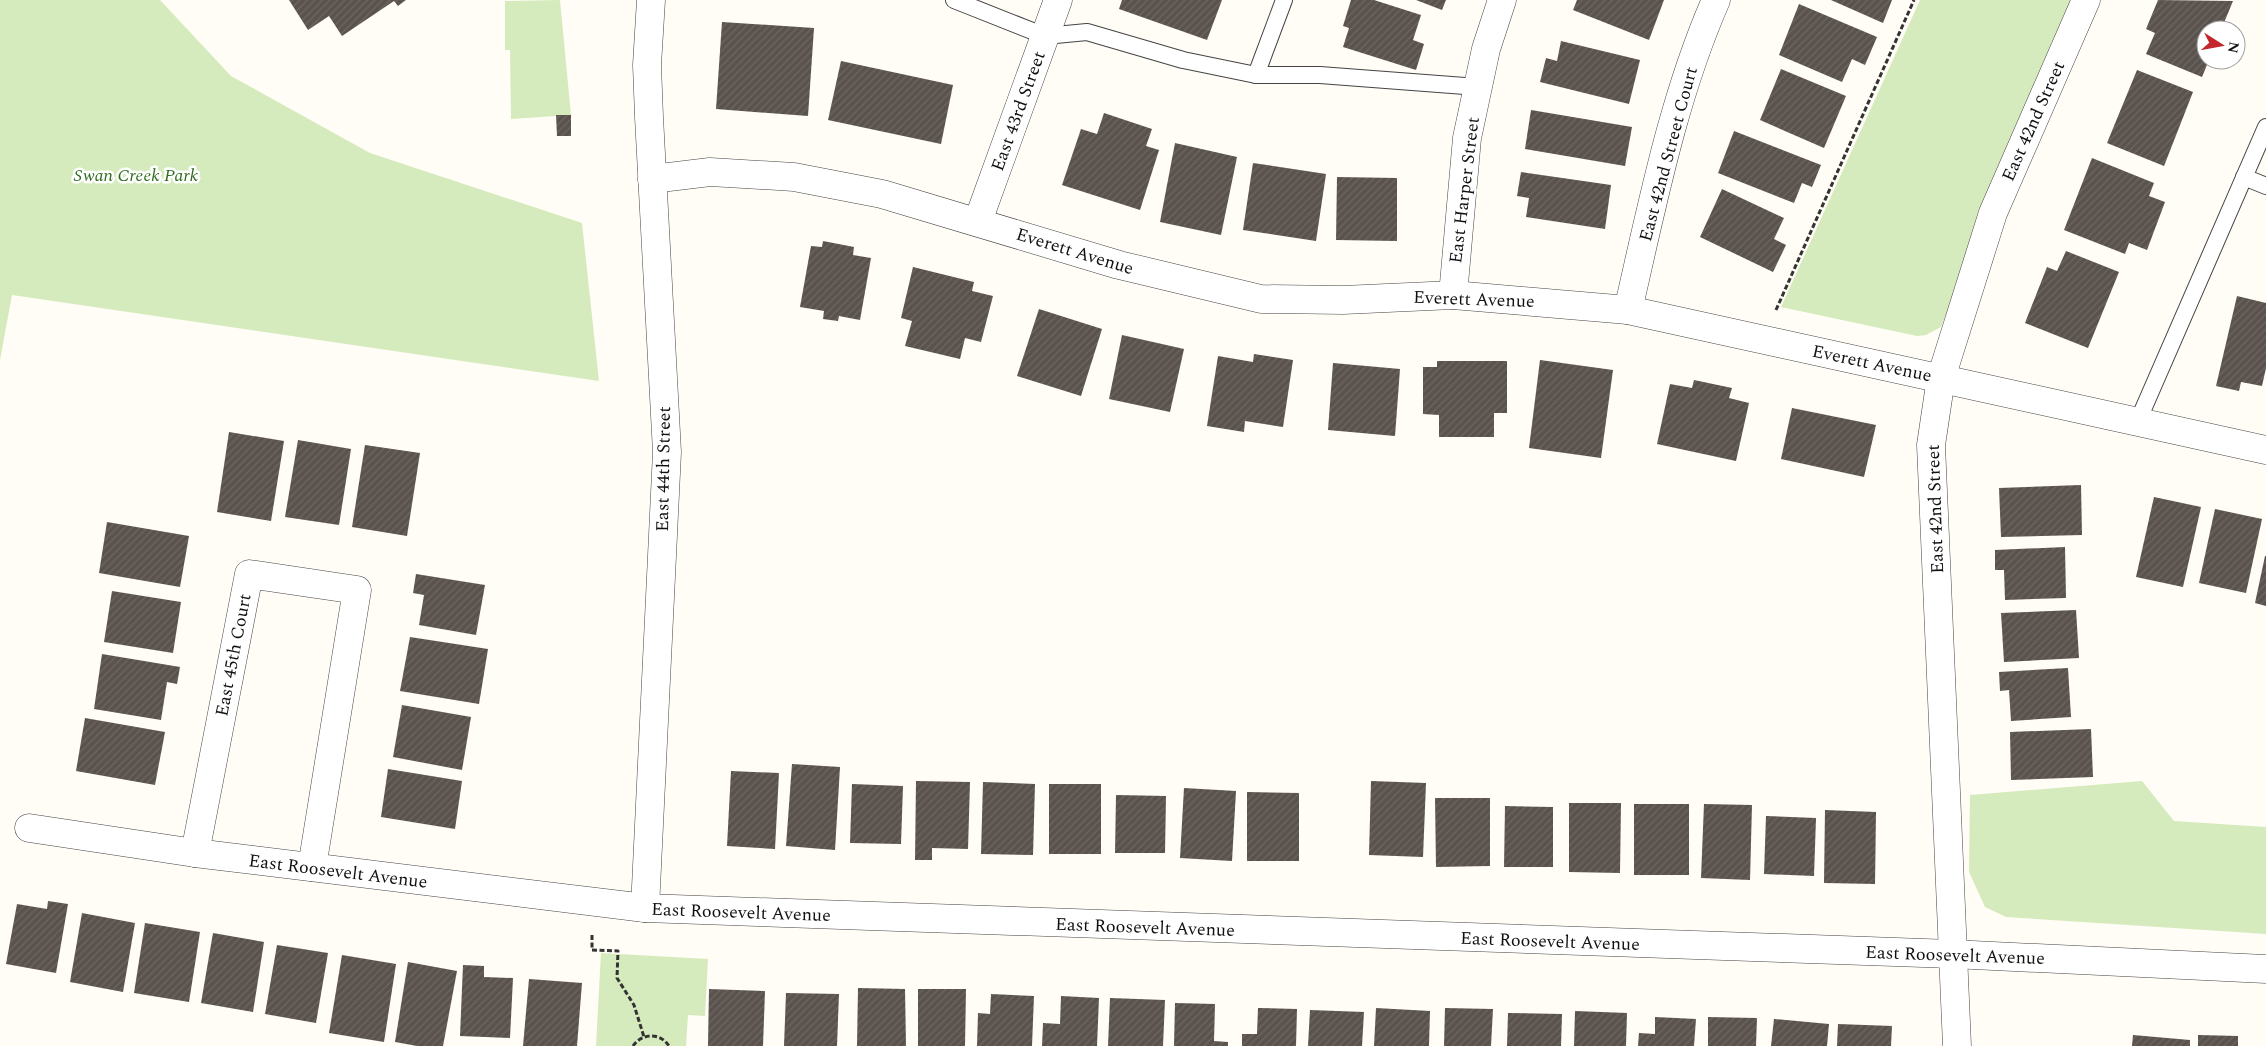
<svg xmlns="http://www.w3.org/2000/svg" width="2266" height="1046" font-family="Spectral,serif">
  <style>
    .park { fill: #d5ebbd }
    .building { fill: url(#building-hatch) }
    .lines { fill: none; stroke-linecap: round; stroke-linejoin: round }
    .service-casing { stroke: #444; stroke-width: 18 }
    .minor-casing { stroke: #444; stroke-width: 29 }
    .tertiary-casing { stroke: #444; stroke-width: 29 }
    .path { stroke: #333; stroke-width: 3; stroke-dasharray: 5 2.5; stroke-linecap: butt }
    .service { stroke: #fff; stroke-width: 16 }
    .minor { stroke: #fff; stroke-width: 28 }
    .tertiary { stroke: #fff; stroke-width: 28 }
    .labels { text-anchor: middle; stroke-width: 5; stroke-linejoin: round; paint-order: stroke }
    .street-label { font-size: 18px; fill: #111; stroke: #fff }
    .park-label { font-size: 18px; font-style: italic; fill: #2f6b1f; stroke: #fff }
  </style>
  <defs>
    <pattern id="building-hatch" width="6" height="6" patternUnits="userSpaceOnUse" patternTransform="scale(1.25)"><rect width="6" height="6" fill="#5a524d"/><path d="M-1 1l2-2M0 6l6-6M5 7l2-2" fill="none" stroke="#6d6662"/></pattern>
  </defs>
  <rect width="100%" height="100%" fill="#fffdf5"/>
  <g class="park">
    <path d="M0 0H160L231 76 370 153 582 223 599 381 12 295 0 360Z"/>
    <path d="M560 0 571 115 511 119 510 50H505V1Z"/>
    <path d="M1920 0H2075L1941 327 1926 335 1917 336 1781 307Z"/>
    <path d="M2142 781 2174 821 2266 827V934L2006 917 1985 907 1969 872 1970 795Z"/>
    <path d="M601 953 708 959 705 1016 688 1015 686 1046H596Z"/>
  </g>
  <g class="building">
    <path d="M289 0H406L398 6 394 1 342 36 329 16 308 30Z"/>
    <path d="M1122 0H1222L1207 40 1119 9Z"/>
    <path d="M1351 0H1374L1421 15 1413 40 1424 44 1416 70 1343 47 1349 28 1343 26Z"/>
    <path d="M1416 0H1446L1442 10Z"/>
    <path d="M1577 0H1664L1649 40 1573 10Z"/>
    <path d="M1831 0H1892L1883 23Z"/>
    <path d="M2158 0 2233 1 2221 30H2206V60H2209L2202 77 2146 54 2155 33 2146 29Z"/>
    <path d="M1799 4 1877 37 1865 65 1852 59 1842 82 1779 55Z"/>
    <path d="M722 22 814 28 808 116 716 109Z"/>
    <path d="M1561 41 1640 60 1629 104 1540 82 1546 58 1557 61Z"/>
    <path d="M841 61 953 85 941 144 828 120Z"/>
    <path d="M1781 69 1846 96 1824 148 1760 120Z"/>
    <path d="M2137 70 2193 92 2164 166 2107 143Z"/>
    <path d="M1531 110 1632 127 1625 166 1525 149Z"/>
    <path d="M1104 113 1152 129 1146 146 1159 150 1140 210 1062 185 1081 129 1097 134Z"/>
    <path d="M556 115H571V136H557Z"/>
    <path d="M1734 131 1821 165 1812 187 1802 183 1794 203 1718 173Z"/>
    <path d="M1175 143 1237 157 1221 235 1160 222Z"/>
    <path d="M2092 158 2154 183 2149 196 2165 202 2147 250 2129 243 2125 254 2064 230Z"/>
    <path d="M1253 163 1326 174 1316 241 1243 230Z"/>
    <path d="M1521 172 1611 185 1605 229 1526 217 1529 198 1517 196Z"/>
    <path d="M1337 177 1397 178V241L1336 240Z"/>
    <path d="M1722 189 1784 218 1774 239 1786 245 1773 272 1700 237Z"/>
    <path d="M823 241 854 247 853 255 871 258 860 320 839 316 838 321 823 319 824 311 800 307 811 246 822 247Z"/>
    <path d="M2066 251 2119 272 2088 348 2025 323 2047 267 2057 271Z"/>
    <path d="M913 267 974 282 972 291 993 296 981 342 965 338 960 359 905 346 912 321 901 318Z"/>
    <path d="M2237 296 2266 303V368L2262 386 2241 382 2239 391 2216 386Z"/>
    <path d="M1039 309 1102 329 1081 396 1017 376Z"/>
    <path d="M1122 335 1184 349 1170 412 1109 399Z"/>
    <path d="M1254 354 1293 360 1283 427 1245 421 1244 432 1207 426 1218 356 1253 362Z"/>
    <path d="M1540 360 1613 370 1601 458 1529 448Z"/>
    <path d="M1437 361H1507V413H1494V437H1439V415L1423 414V367H1437Z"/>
    <path d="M1333 363 1400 369 1395 436 1328 430Z"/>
    <path d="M1694 380 1732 388 1729 398 1749 403 1736 461 1657 444 1670 384 1692 388Z"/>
    <path d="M1792 408 1876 425 1864 477 1781 459Z"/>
    <path d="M229 432 284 441 271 521 217 512Z"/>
    <path d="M298 440 351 449 339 525 285 517Z"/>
    <path d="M365 445 420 453 407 536 352 527Z"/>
    <path d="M2081 485 2082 535 2001 537 1999 488Z"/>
    <path d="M2154 497 2201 507 2183 587 2136 577Z"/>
    <path d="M2215 509 2262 519 2246 593 2199 583Z"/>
    <path d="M107 522 189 536 180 587 99 573Z"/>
    <path d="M2065 547 2066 598 2005 600 2004 570H1995V550Z"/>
    <path d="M2265 556H2266V606L2255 603Z"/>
    <path d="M416 574 485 585 476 635 419 625 424 595 413 593Z"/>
    <path d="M112 591 181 602 173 653 104 642Z"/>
    <path d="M2076 610 2079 658 2004 662 2001 613Z"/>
    <path d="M410 637 488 649 479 704 400 691Z"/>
    <path d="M102 654 180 667 177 684 167 682 161 720 94 709Z"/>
    <path d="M2068 668 2071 717 2011 721 2009 690 2000 691 1999 672Z"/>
    <path d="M402 705 471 717 462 770 393 757Z"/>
    <path d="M85 718 165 732 155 785 76 771Z"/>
    <path d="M2091 729 2093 777 2011 780 2010 732Z"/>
    <path d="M792 764 840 767 835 850 786 846Z"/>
    <path d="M388 769 462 781 455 829 381 817Z"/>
    <path d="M731 771 779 773 775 849 727 846Z"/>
    <path d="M916 781 970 782 968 849 932 848V860H915Z"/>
    <path d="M1371 781 1426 783 1423 857 1369 855Z"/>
    <path d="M983 782 1035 784 1033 855 981 854Z"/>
    <path d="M852 784 903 786 901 844 850 843Z"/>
    <rect x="1049" y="784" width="52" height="70"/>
    <path d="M1184 788 1236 791 1232 861 1180 858Z"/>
    <path d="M1247 792 1299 793V861H1247Z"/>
    <path d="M1116 795 1166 796 1165 853H1115Z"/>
    <path d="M1435 798H1490V866L1436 867Z"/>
    <path d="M1569 803H1621L1620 873 1569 872Z"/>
    <rect x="1634" y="804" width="55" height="71"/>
    <path d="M1704 804 1752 805 1750 880 1701 878Z"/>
    <path d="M1505 806 1553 807V867H1504Z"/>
    <path d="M1825 810 1876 812 1875 884 1824 883Z"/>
    <path d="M1766 816 1816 818 1814 876 1764 874Z"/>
    <path d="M48 901 68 904 56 973 6 964 17 904 47 909Z"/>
    <path d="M82 913 135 923 123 992 70 982Z"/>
    <path d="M145 923 200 932 189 1002 134 993Z"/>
    <path d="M213 933 264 942 253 1012 201 1003Z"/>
    <path d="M277 945 328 953 316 1023 265 1014Z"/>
    <path d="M342 955 396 964 384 1042 329 1033Z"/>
    <path d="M408 962 457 971 443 1046H417L395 1042Z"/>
    <path d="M463 965 484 966V977L513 978 510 1038 460 1036Z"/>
    <path d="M529 979 582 983 577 1046H523Z"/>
    <path d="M858 988 905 989 906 1046H857Z"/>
    <path d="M709 989 765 991 763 1046H708Z"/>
    <path d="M918 989H966L965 1046H918Z"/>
    <path d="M786 993 839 994 837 1046H784Z"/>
    <path d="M991 994 1034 996 1032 1046H977L978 1013 990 1014Z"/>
    <path d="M1061 996 1099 998 1097 1046H1042L1043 1023 1060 1024Z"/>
    <path d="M1110 998 1165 1000 1163 1046H1108Z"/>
    <path d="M1175 1003 1215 1004 1214 1041 1228 1042V1046H1174Z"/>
    <path d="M1258 1008 1297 1009 1296 1046H1242V1034H1257Z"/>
    <path d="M1376 1008 1430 1011 1429 1046H1374Z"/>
    <path d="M1445 1008 1493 1009 1491 1046H1444Z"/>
    <path d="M1310 1010 1364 1012 1362 1046H1308Z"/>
    <path d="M1575 1011 1627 1013 1626 1046H1574Z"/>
    <path d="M1508 1013 1562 1014 1561 1046H1507Z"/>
    <path d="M1655 1017 1696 1019 1694 1046H1638L1639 1033 1655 1034Z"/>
    <path d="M1708 1017 1757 1018 1756 1046H1708Z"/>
    <path d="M1774 1019 1829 1024 1827 1046H1771Z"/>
    <path d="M1838 1024 1892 1026 1891 1046H1837Z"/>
    <path d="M2133 1035 2190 1040V1046H2132Z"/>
    <path d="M2198 1035 2238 1036V1046H2198Z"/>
  </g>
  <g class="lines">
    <g class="service-casing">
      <g id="service">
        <path d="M954 0 1045 36 1087 32 1183 60 1256 75H1320L1478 87"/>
        <path d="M1256 75 1284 0"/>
        <path d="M2244 177 2266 186"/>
        <path d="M2138 421 2266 127"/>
      </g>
    </g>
    <g class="minor-casing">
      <g id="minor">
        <path d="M652 179 710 172 794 177 882 194 1119 265 1261 299 1343 300 1453 295 1628 310 2266 450"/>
        <path d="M978 221 1058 0"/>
        <path d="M1453 295 1467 138 1486 49 1502 0"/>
        <path d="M1628 310C1652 206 1673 98 1716 0"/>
        <path d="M29 828 195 853 645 908"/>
        <path d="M195 853 249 574 357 590 312 867"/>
        <path d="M1957 1046 1931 445 1941 378 1993 213 2086 0"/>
      </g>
    </g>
    <g class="tertiary-casing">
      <path id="tertiary" d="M651 0 647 65 649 117 667 452 645 908 1952 954 2266 969"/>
    </g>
    <g class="path">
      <path d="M1776 310 1914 0"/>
      <path d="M592 935V950L618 951 617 978 634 1005 644 1037"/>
      <path d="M633 1046C642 1033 660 1032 669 1046"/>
    </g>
    <use href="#service" class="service"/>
    <use href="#minor" class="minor"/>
    <use href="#tertiary" class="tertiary"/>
  </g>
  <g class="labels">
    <g class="street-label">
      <text transform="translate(1018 111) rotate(-70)" y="6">East 43rd Street</text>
      <text transform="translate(2033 121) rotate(-66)" y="6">East 42nd Street</text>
      <text transform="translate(1668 154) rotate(-75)" y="6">East 42nd Street Court</text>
      <text transform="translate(1464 190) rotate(-83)" y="6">East Harper Street</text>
      <text transform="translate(1075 251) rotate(17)" y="6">Everett Avenue</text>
      <text transform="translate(1474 299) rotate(2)" y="6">Everett Avenue</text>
      <text transform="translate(1872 363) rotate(12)" y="6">Everett Avenue</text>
      <text transform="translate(663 469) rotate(-89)" y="6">East 44th Street</text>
      <text transform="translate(1935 509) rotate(-92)" y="6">East 42nd Street</text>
      <text transform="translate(233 655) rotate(-79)" y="6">East 45th Court</text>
      <text transform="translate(338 871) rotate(7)" y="6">East Roosevelt Avenue</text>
      <text transform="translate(741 912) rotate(2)" y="6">East Roosevelt Avenue</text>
      <text transform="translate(1145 927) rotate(2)" y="6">East Roosevelt Avenue</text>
      <text transform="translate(1550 941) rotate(2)" y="6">East Roosevelt Avenue</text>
      <text transform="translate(1955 955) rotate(2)" y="6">East Roosevelt Avenue</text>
    </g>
    <g class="park-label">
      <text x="136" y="181">Swan Creek Park</text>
    </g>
  </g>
  <g transform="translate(2221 45) rotate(101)"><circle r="24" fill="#ffffff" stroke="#a0a0a0"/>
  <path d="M0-4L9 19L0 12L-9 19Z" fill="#c4262e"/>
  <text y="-8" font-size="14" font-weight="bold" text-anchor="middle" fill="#111111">N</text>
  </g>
</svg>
